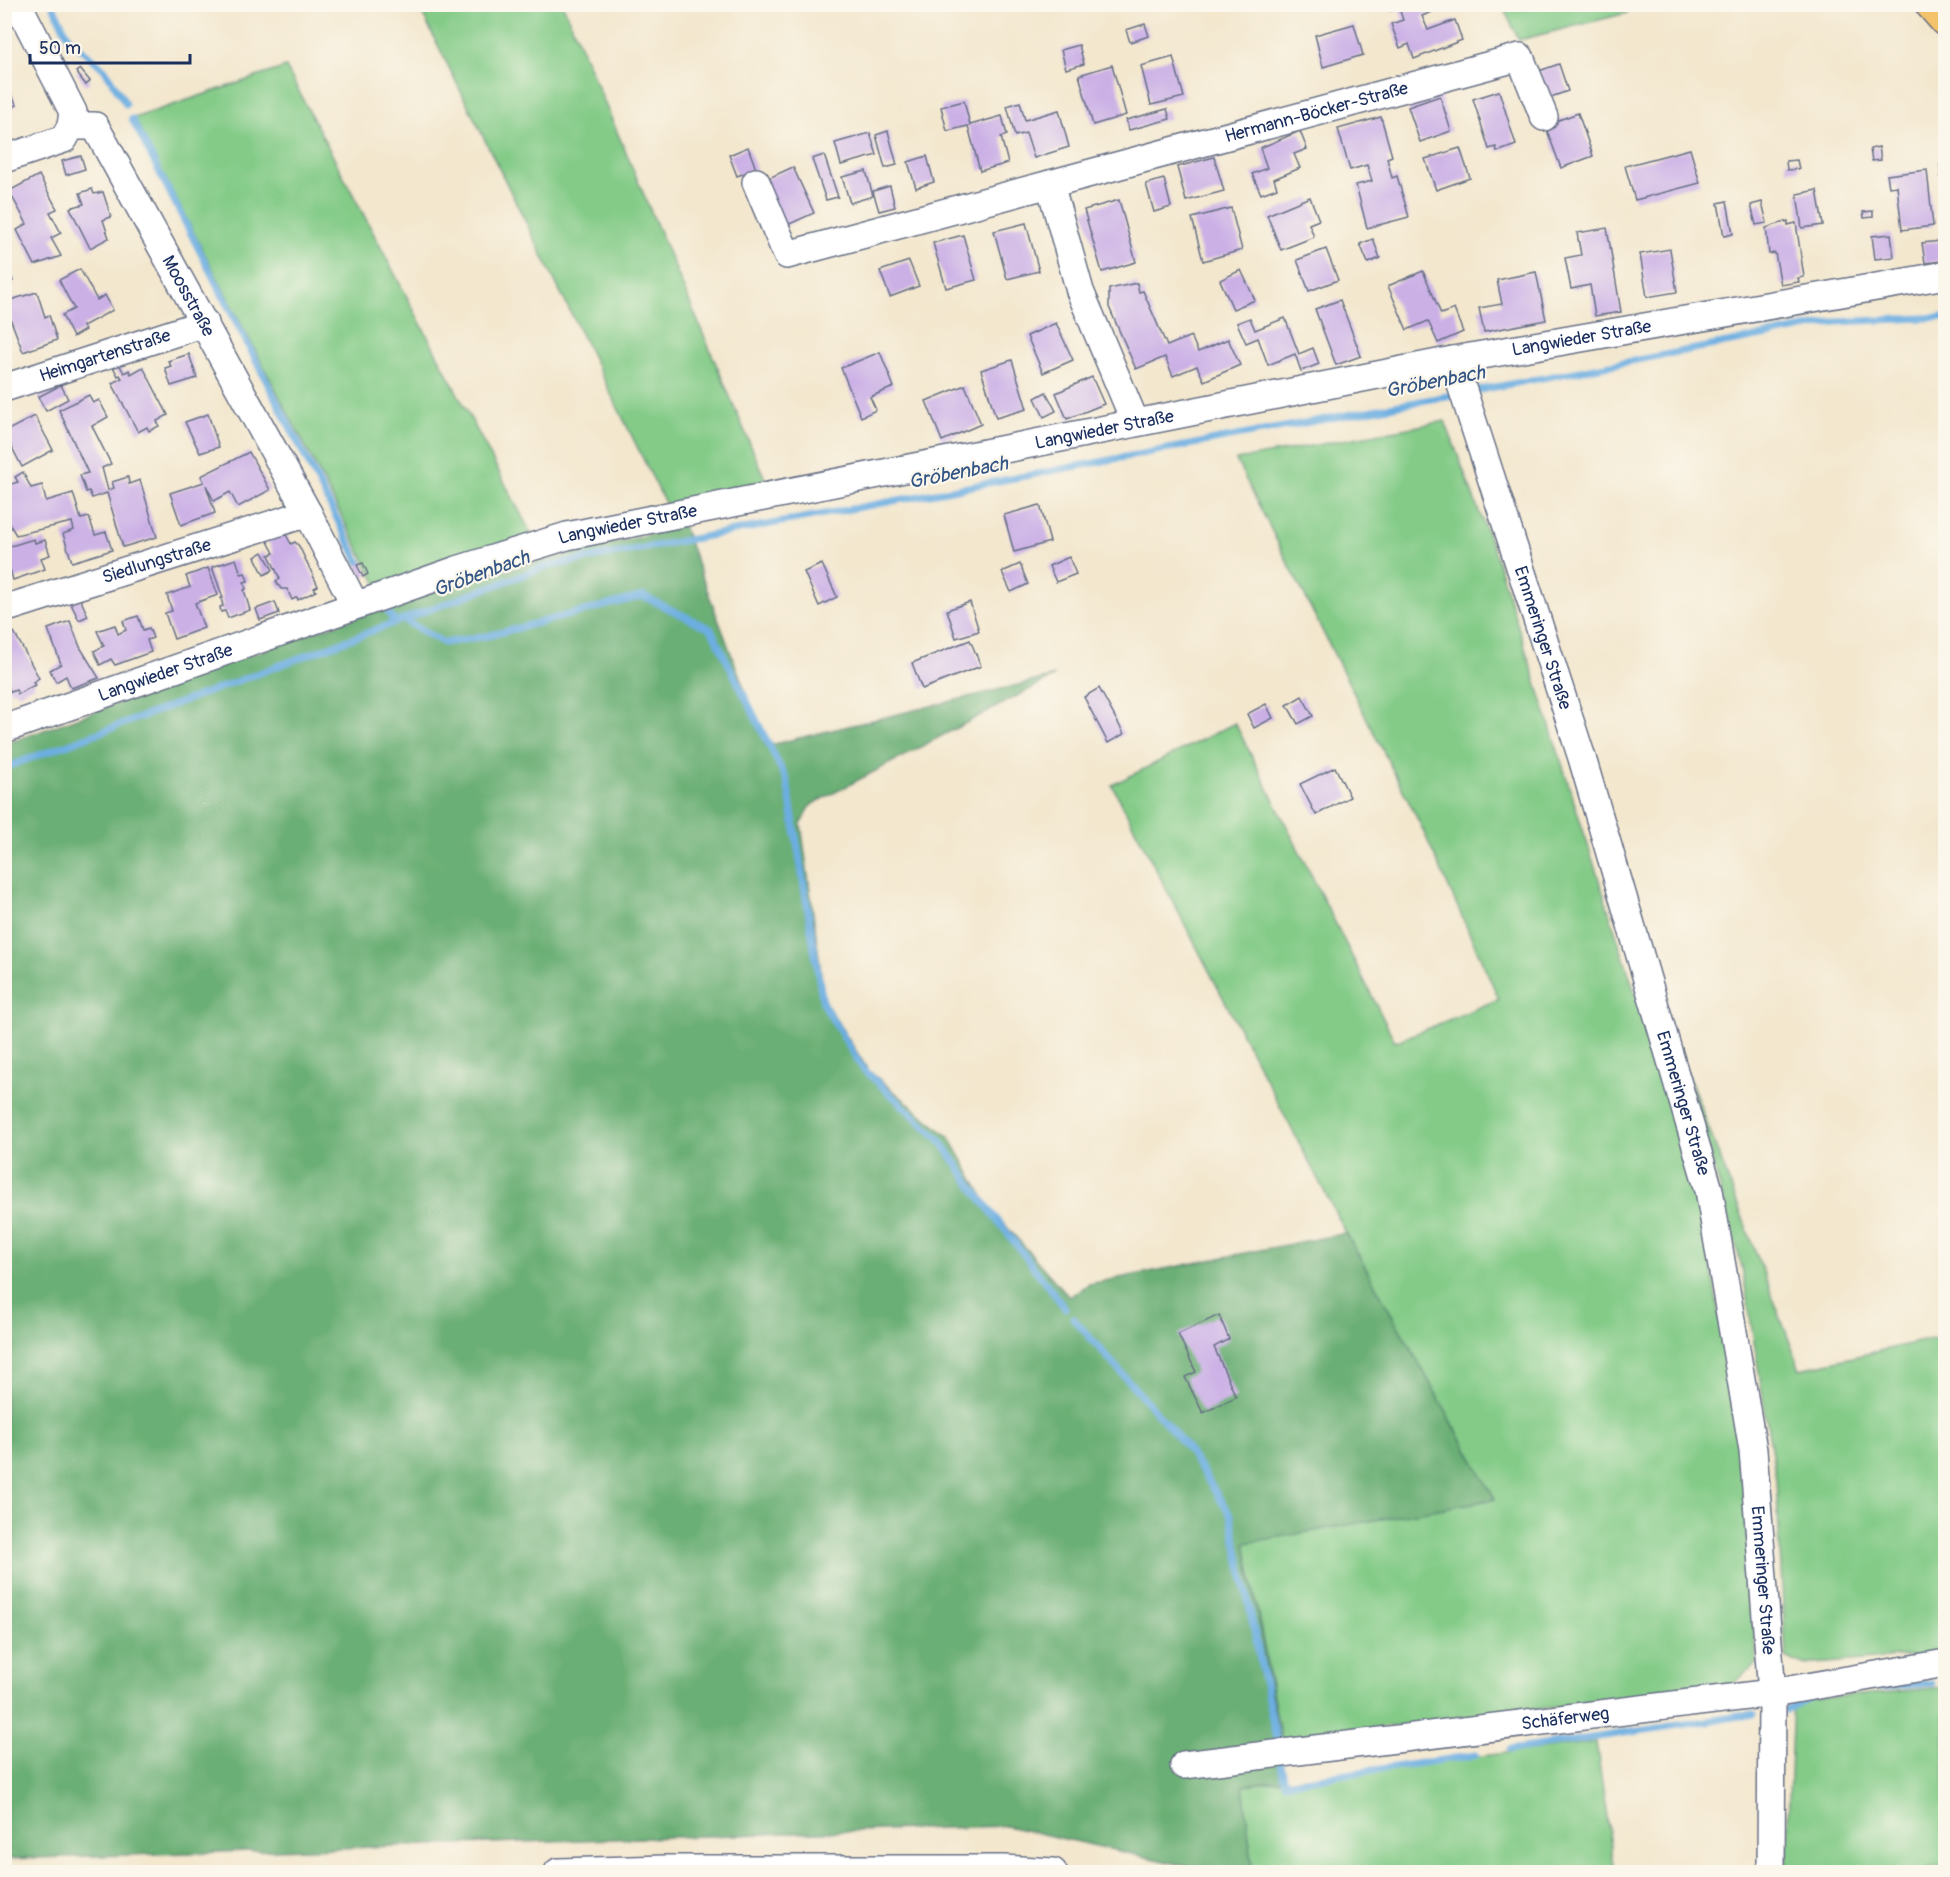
<svg xmlns="http://www.w3.org/2000/svg" width="1950" height="1877" font-family="Pangolin,sans-serif">
  <style>
    .green { fill: #83cb87; stroke: #4f7d72; stroke-width: 1.5 }
    .forest { fill: #6aaf74; stroke: #426f69; stroke-width: 1.5 }
    .lines { fill: none; stroke-linecap: round; stroke-linejoin: round }
    .stream { stroke: #6caee1; stroke-width: 7 }
    .building { fill: #cbb0e6 }
    .minor-casing { stroke: #676f85; stroke-width: 30 }
    .highway-casing { stroke: #676f85; stroke-width: 36 }
    .minor { stroke: #fff; stroke-width: 27 }
    .highway { stroke: #f3c26a; stroke-width: 33 }
    .labels { text-anchor: middle; stroke-width: 4.5; stroke-linejoin: round; paint-order: stroke }
    .street-label { font-size: 18px; fill: #1b2f5e; stroke: #fbf7ec }
    .water-label { font-size: 20px; font-style: italic; fill: #335585; stroke: #fbf7ec }
  </style>
  <rect width="100%" height="100%" fill="#fbf7ec"/>
  <filter id="ink" filterUnits="userSpaceOnUse"><feTurbulence type="fractalNoise" baseFrequency=".0167" numOctaves="2"/><feDisplacementMap in="SourceGraphic" scale="12" xChannelSelector="R" yChannelSelector="G"/><feConvolveMatrix kernelMatrix="1 2 1 2 8 2 1 2 1" color-interpolation-filters="sRGB"/></filter>
  <filter id="wash" filterUnits="userSpaceOnUse"><feTurbulence type="fractalNoise" baseFrequency=".008" numOctaves="4" result="noise"/><feDisplacementMap in="SourceGraphic" scale="24" xChannelSelector="R" yChannelSelector="G"/><feGaussianBlur stdDeviation="1.35" result="paint"/><feColorMatrix in="noise" values="0 0 0 0 0 0 0 0 0 0 0 0 0 0 0 0 0 1.4 0 .05"/><feComposite in="paint" operator="in"/></filter>
  <g filter="url(#wash)">
    <rect width="100%" height="100%" fill="#f3e7ce"/>
    <g class="green">
      <path d="M418 5H563L768 486 667 507Z"/>
      <path d="M1502 5H1623L1627 13 1519 40Z"/>
      <path d="M286 67 532 535 379 588 134 118Z"/>
      <path d="M1445 421 1496 557 1702 1203 1743 1475 1757 1663 1731 1686 1281 1740 1245 1543 1495 1499 1346 1233 1112 785 1235 723 1395 1042 1499 999 1422 828 1236 460Z"/>
      <path d="M1687 1071 1800 1369 1945 1336V1653L1803 1665 1786 1657 1776 1479 1742 1267Z"/>
      <path d="M1945 1687V1866L1930 1868V1872H1786L1793 1701Z"/>
      <path d="M1596 1742 1615 1872H1253L1243 1785Z"/>
    </g>
    <path class="forest" d="M683 526 766 746 1055 676 811 805 801 824 825 1002 868 1070 950 1138 989 1207 1069 1297 1089 1284 1346 1233 1495 1499 1245 1543 1286 1779 1243 1785 1253 1872H1213L1006 1826 5 1859V744L319 630 470 579Z"/>
    <g class="lines">
      <g class="stream">
        <path d="M52 4 69 38 105 70 126 104"/>
        <path d="M132 119 360 564"/>
        <path d="M1469 392 1836 322 1946 317"/>
        <path d="M388 612 395 623"/>
        <path d="M404 620 444 643 487 636 643 596 711 629 787 781 823 1004 863 1069 940 1140 978 1195 1065 1308"/>
        <path d="M4 768 544 567 1458 394"/>
        <path d="M1073 1318 1185 1445 1231 1516 1278 1749"/>
        <path d="M1881 1687 1932 1683"/>
        <path d="M1786 1710 1811 1697"/>
        <path d="M1510 1750 1754 1714"/>
        <path d="M1280 1760 1285 1783 1476 1755"/>
      </g>
    </g>
    <g id="blocks">
      <g class="building">
        <path d="M1388 4H1452L1422 16 1428 30 1455 20 1462 40 1414 59 1409 44 1400 48 1391 24 1403 20 1399 8 1391 11Z"/>
        <path d="M1145 24 1149 36 1130 42 1126 30Z"/>
        <path d="M1354 24 1363 55 1323 67 1315 35Z"/>
        <path d="M1079 45 1084 64 1066 69 1061 50Z"/>
        <path d="M1173 57 1184 97 1151 105 1141 66Z"/>
        <path d="M1559 64 1568 91 1548 98 1539 71Z"/>
        <path d="M1112 65 1126 115 1093 125 1079 75Z"/>
        <path d="M80 69 90 81 86 85 76 72Z"/>
        <path d="M8 89 17 105 4 112V91Z"/>
        <path d="M1499 91 1516 145 1497 152 1496 147 1489 149 1473 99Z"/>
        <path d="M1440 96 1451 131 1420 142 1408 107Z"/>
        <path d="M964 101 970 125 1002 116 1007 135 1001 137 1008 163 980 171 968 126 947 131 941 107Z"/>
        <path d="M1020 102 1025 120 1059 110 1069 147 1034 158 1026 133 1015 136 1007 106Z"/>
        <path d="M1167 109 1170 119 1129 130 1126 120Z"/>
        <path d="M1578 113 1593 156 1561 168 1545 125Z"/>
        <path d="M1381 117 1392 156 1387 158 1392 178 1397 176 1409 217 1367 228 1356 185 1372 181 1367 165 1350 170 1338 129Z"/>
        <path d="M888 131 897 165 885 168 876 135Z"/>
        <path d="M1300 131 1307 149 1294 154 1300 168 1274 179 1277 188 1261 194 1252 174 1267 168 1260 148Z"/>
        <path d="M870 133 877 155 841 165 835 143Z"/>
        <path d="M748 147 756 169 737 176 729 155Z"/>
        <path d="M1879 147 1881 160 1872 161 1870 149Z"/>
        <path d="M1460 148 1470 178 1436 190 1425 159Z"/>
        <path d="M1690 149 1700 183 1635 200 1625 166Z"/>
        <path d="M824 155 838 197 826 200 812 159Z"/>
        <path d="M81 156 85 169 66 175 62 161Z"/>
        <path d="M927 156 934 182 916 188 908 162Z"/>
        <path d="M1214 157 1224 191 1186 201 1177 167Z"/>
        <path d="M1797 160 1799 169 1787 170 1786 161Z"/>
        <path d="M1940 164H1946V180H1941Z"/>
        <path d="M793 167 814 213 783 227 762 181Z"/>
        <path d="M1927 170 1933 226 1902 230 1897 186 1889 187 1887 175Z"/>
        <path d="M866 171 873 196 850 203 842 177Z"/>
        <path d="M39 175 57 209 50 212 61 233 51 238 61 256 35 265 17 230 27 224 9 191Z"/>
        <path d="M1164 179 1171 207 1154 212 1146 184Z"/>
        <path d="M890 186 895 207 879 211 873 191Z"/>
        <path d="M92 189 94 194 103 192 111 217 103 220 109 238 90 248 70 208 84 204 80 193Z"/>
        <path d="M1817 190 1823 225 1802 228 1797 194Z"/>
        <path d="M1310 197 1319 220 1309 224 1314 237 1281 250 1267 215Z"/>
        <path d="M1119 200 1136 262 1102 272 1084 210Z"/>
        <path d="M1727 201 1733 234 1724 236 1718 203Z"/>
        <path d="M1762 202 1767 223 1756 225 1751 205Z"/>
        <path d="M1231 208 1242 250 1203 261 1192 218Z"/>
        <path d="M1873 211V217L1864 218 1863 212Z"/>
        <path d="M1788 221V225L1796 223 1804 277 1798 278 1799 282 1781 285 1775 253 1769 254 1766 228Z"/>
        <path d="M1026 223 1039 271 1007 279 994 231Z"/>
        <path d="M1607 228 1621 312 1595 316 1590 285 1571 289 1565 258 1581 255 1577 233Z"/>
        <path d="M1891 234 1894 257 1875 259 1872 236Z"/>
        <path d="M963 235 976 280 946 288 933 243Z"/>
        <path d="M1373 239 1380 258 1368 263 1360 244Z"/>
        <path d="M1941 241 1943 261 1925 263 1922 243Z"/>
        <path d="M1326 249 1338 280 1309 291 1297 260Z"/>
        <path d="M1670 249 1677 292 1647 297 1640 254Z"/>
        <path d="M909 261 919 286 890 297 880 271Z"/>
        <path d="M80 269 97 300 105 295 113 310 83 326 85 330 73 337 62 315 74 309 59 280Z"/>
        <path d="M1241 270 1255 300 1233 309 1220 280Z"/>
        <path d="M1423 271 1441 314 1454 309 1463 332 1438 343 1428 321 1407 330 1388 286Z"/>
        <path d="M10 272 13 281 4 284V274Z"/>
        <path d="M1536 272 1546 320 1484 332 1479 308 1502 304 1497 280Z"/>
        <path d="M1137 283 1139 292 1143 291 1167 346 1191 336 1198 352 1228 339 1240 365 1204 381 1197 366 1173 376 1165 357 1136 369 1109 307V289Z"/>
        <path d="M37 292 45 317 49 315 57 340 23 352 4 302Z"/>
        <path d="M1340 300 1361 356 1336 365 1315 309Z"/>
        <path d="M1250 318 1255 330 1285 318 1299 354 1313 348 1319 364 1301 371 1295 354 1268 365 1258 338 1246 343 1237 323Z"/>
        <path d="M1056 323 1073 360 1043 373 1027 336Z"/>
        <path d="M880 352 894 387 870 397 876 410 861 417 841 368Z"/>
        <path d="M189 354 197 378 171 386 165 368 171 366 168 361Z"/>
        <path d="M1012 360 1027 409 996 418 981 370Z"/>
        <path d="M118 362 124 373 129 370 131 374 143 367 168 415 157 421 159 426 149 431 147 427 138 432 112 383 122 378 120 375 118 376 112 365Z"/>
        <path d="M1092 377 1104 404 1067 419 1056 393Z"/>
        <path d="M61 385 68 399 46 411 38 397Z"/>
        <path d="M965 385 981 424 942 441 926 401Z"/>
        <path d="M1046 392 1056 411 1044 417 1035 398Z"/>
        <path d="M89 395 93 403 99 400 108 417 92 426 111 464 102 468 108 490 114 488 112 482 128 477 129 484 140 480 157 537 123 547 107 493 92 498 89 491 86 492 80 475 88 473 59 410Z"/>
        <path d="M208 414 219 447 200 453 185 422Z"/>
        <path d="M35 416 53 450 22 467 4 432Z"/>
        <path d="M249 452 270 490 238 507 230 492 214 501 206 485 215 513 181 525 170 493 204 482 201 476Z"/>
        <path d="M23 472 31 488 42 485 46 501 73 493 81 519 89 517 95 535 106 532 112 550 72 562 63 534 74 530 72 522 16 535 4 515V486L18 482 15 477Z"/>
        <path d="M1040 505 1050 542 1014 552 1004 515Z"/>
        <path d="M283 529 291 544 295 542 299 546 318 586 314 588 316 591 298 600 297 597 292 600 287 589H281L276 581 280 579 269 555 274 553 264 534Z"/>
        <path d="M34 539 35 543 45 540 50 555 41 558 45 569 13 580 4 548Z"/>
        <path d="M263 552 273 570 264 575 255 557Z"/>
        <path d="M1069 557 1076 574 1056 582 1049 566Z"/>
        <path d="M236 559 241 574 245 573 248 581 244 582 246 589 244 590 250 610 228 618 225 611 221 612 220 607 223 606 221 598H223L212 567Z"/>
        <path d="M363 563 368 574 363 577 357 565Z"/>
        <path d="M822 564 837 597 819 606 804 572Z"/>
        <path d="M1020 564 1028 584 1011 592 1002 572Z"/>
        <path d="M208 568 218 595 195 603 204 628 174 639 165 613 172 611 167 595 190 587 186 576Z"/>
        <path d="M78 594 88 616 79 620 68 598Z"/>
        <path d="M275 602 279 613 260 620 256 609Z"/>
        <path d="M970 602 979 631 956 638 947 610Z"/>
        <path d="M138 616 143 630 149 628 153 638 147 640 151 652 115 665 111 659 100 665 94 651 104 646 97 631 115 625 118 634 126 630 123 621Z"/>
        <path d="M70 621 80 647 99 678 71 688 66 676 56 682 50 670 61 664 48 629Z"/>
        <path d="M8 630 10 634 14 632 39 678 33 682 35 685 18 694 16 690 11 692 4 679V632Z"/>
        <path d="M970 640 981 666 922 689 912 663Z"/>
        <path d="M1099 688 1124 734 1108 743 1084 697Z"/>
        <path d="M1302 696 1313 716 1298 724 1287 705Z"/>
        <path d="M1266 704 1273 718 1254 728 1247 714Z"/>
        <path d="M1335 767 1350 797 1316 815 1300 784Z"/>
        <path d="M1219 1315 1229 1339 1214 1347 1236 1397 1203 1413 1185 1377 1196 1372 1178 1334Z"/>
      </g>
    </g>
  </g>
  <g filter="url(#ink)">
    <use href="#blocks" fill-opacity="0" stroke="#676f85" stroke-width="1.5"/>
    <g class="lines">
      <g class="minor-casing">
        <g id="minor">
          <path id="s1" d="M71 126H95L308 513 355 605"/>
          <path d="M4 159 64 139 71 126 73 112 18 4"/>
          <path d="M756 182 787 255 1050 184 1080 291 1135 422"/>
          <path id="s2" d="M1050 184 1520 57 1544 117"/>
          <path id="s3" d="M1453 360 1582 758 1709 1190 1753 1450 1772 1693 1771 1872"/>
          <path id="s4" d="M4 388 205 323"/>
          <path id="s5" d="M4 609 308 513"/>
          <path id="s6" d="M4 729 457 570 567 536 1453 360 1946 275"/>
          <path id="s7" d="M1184 1765 1772 1693 1946 1663"/>
          <path d="M558 1872 666 1869H1004L1053 1872"/>
        </g>
      </g>
      <g class="highway-casing">
        <path id="highway" d="M1932 4 1946 20"/>
      </g>
      <use href="#minor" class="minor"/>
      <use href="#highway" class="highway"/>
    </g>
  </g>
  <g class="labels">
    <g class="street-label">
      <text dy="6" stroke="none"><textPath href="#s2" startOffset="276">Hermann-Böcker-Straße</textPath></text>
      <text dy="6" stroke="none"><textPath href="#s1" startOffset="218">Moosstraße</textPath></text>
      <text dy="6" stroke="none"><textPath href="#s6" startOffset="1629">Langwieder Straße</textPath></text>
      <text dy="6" stroke="none"><textPath href="#s4" startOffset="106">Heimgartenstraße</textPath></text>
      <text dy="6" stroke="none"><textPath href="#s6" startOffset="1143">Langwieder Straße</textPath></text>
      <text dy="6" stroke="none"><textPath href="#s6" startOffset="657">Langwieder Straße</textPath></text>
      <text dy="6" stroke="none"><textPath href="#s5" startOffset="160">Siedlungstraße</textPath></text>
      <text dy="6" stroke="none"><textPath href="#s3" startOffset="292">Emmeringer Straße</textPath></text>
      <text dy="6" stroke="none"><textPath href="#s6" startOffset="171">Langwieder Straße</textPath></text>
      <text dy="6" stroke="none"><textPath href="#s3" startOffset="778">Emmeringer Straße</textPath></text>
      <text dy="6" stroke="none"><textPath href="#s3" startOffset="1263">Emmeringer Straße</textPath></text>
      <text dy="6" stroke="none"><textPath href="#s7" startOffset="384">Schäferweg</textPath></text>
    </g>
    <g class="water-label">
      <text transform="translate(1435 381) rotate(-11)" y="7">Gröbenbach</text>
      <text transform="translate(958 472) rotate(-11)" y="7">Gröbenbach</text>
      <text transform="translate(481 573) rotate(-20)" y="7">Gröbenbach</text>
    </g>
  </g>
  <rect width="1950" height="1877" fill="none" stroke="#fbf7ec" stroke-width="24"/>
  <path d="M30 54v9h160v-9" fill="none" stroke="#1b2f5e" stroke-width="3"/>
  <text x="39" y="54" font-size="18" fill="#1b2f5e" stroke="#fbf7ec" stroke-width="4.5" paint-order="stroke">50 m</text>
</svg>
